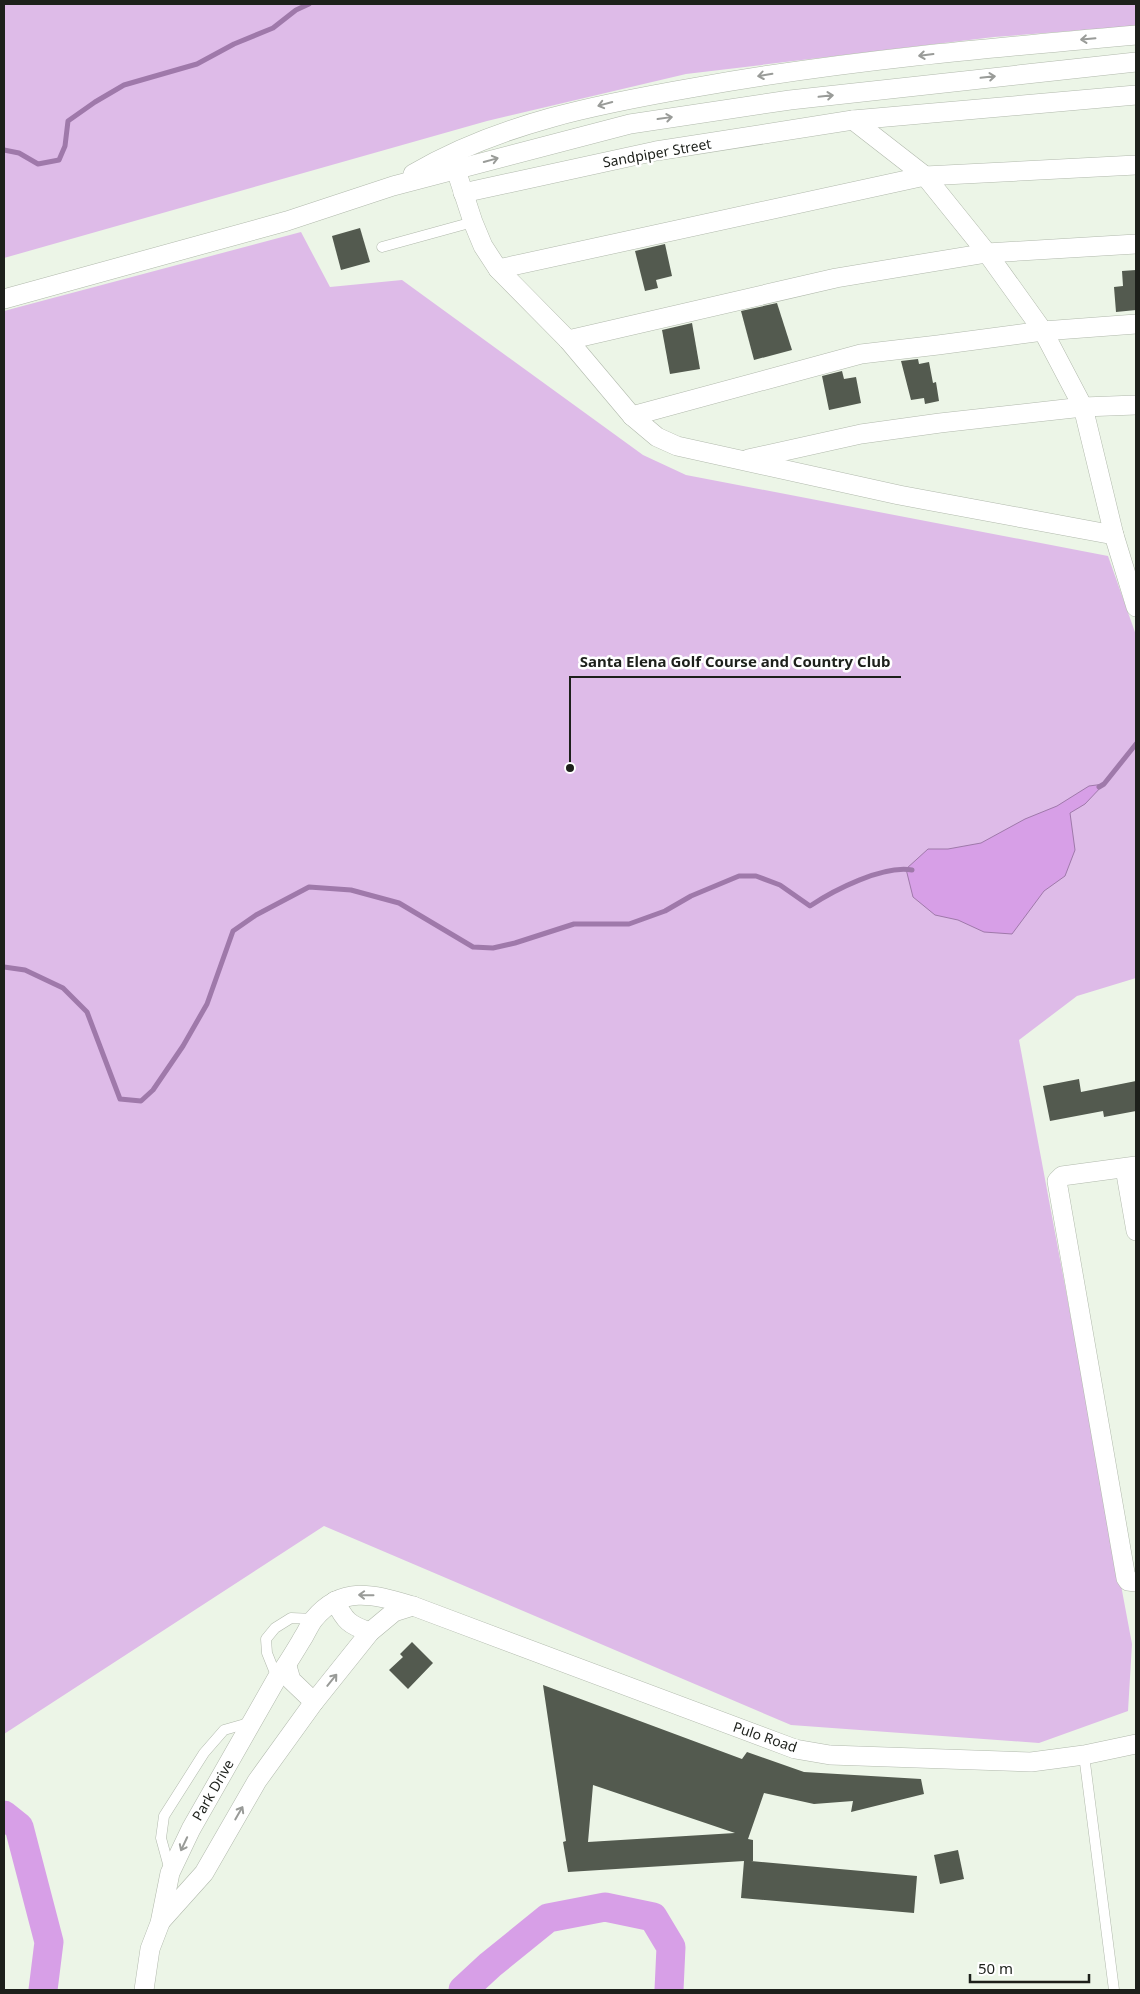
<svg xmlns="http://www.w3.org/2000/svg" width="1140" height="1994" font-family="'Noto Sans',sans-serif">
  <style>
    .green { fill: #debbe8 }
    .water { fill: #d79fe7; stroke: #9f79aa }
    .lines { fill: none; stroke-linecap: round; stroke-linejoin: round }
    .stream { stroke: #9f79aa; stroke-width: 5 }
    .river { stroke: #d79fe7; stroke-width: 29 }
    .building { fill: #535a4f; fill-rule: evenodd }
    .lane-casing { stroke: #b1b9ac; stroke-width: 11 }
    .street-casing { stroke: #b1b9ac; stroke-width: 20 }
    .lane { stroke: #fff; stroke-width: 10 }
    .street { stroke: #fff; stroke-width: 19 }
    .oneway { stroke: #999b98 }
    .labels { text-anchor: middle; stroke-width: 5; stroke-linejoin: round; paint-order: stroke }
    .street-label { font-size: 14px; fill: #1d201b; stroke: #fff }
    .leader { fill: none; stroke: #1d201b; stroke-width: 2 }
    .callout-dot { fill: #1d201b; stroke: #fff; stroke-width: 2 }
    .callout-label { font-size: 15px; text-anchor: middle; font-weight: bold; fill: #1d201b; stroke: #fff; stroke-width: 5; stroke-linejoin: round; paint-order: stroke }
  </style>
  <rect width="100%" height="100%" fill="#ecf5e7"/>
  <g class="green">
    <path d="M4 4H1136V26L994 37 686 74 487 121 4 258Z"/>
    <path d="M301 232 330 287 402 280 643 455 686 475 1108 556 1136 635V978L1077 996 1019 1040 1132 1644 1128 1711 1039 1743 791 1725 324 1526 4 1734V311Z"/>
  </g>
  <path class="water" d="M1104 784 1085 804 1070 813 1075 850 1065 876 1044 891 1012 934 984 932 958 920 935 915 913 897 906 869 928 849H948L981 843 1025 819 1057 806 1089 786Z"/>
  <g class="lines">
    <g class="stream">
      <path d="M4 150 19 153 38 164 59 160 65 146 68 121 95 102 124 85 197 64 234 44 273 28 296 10 309 4"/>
      <path d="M1099 787 1104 784 1136 744"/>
      <path d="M4 967 25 970 63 988 87 1012 120 1099 141 1101 153 1090 183 1046 207 1004 233 931 256 915 309 887 351 890 399 903 473 947 493 948 515 943 574 924H629L665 911 691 896 739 876H756L780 885 810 906C834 890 883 865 912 870"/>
    </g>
    <g class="river">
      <path d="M4 1815 19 1827 49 1942 43 1990"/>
      <path d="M463 1990 490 1965 548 1918 605 1907 653 1917 671 1947 669 1990"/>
    </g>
  </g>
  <g class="building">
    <path d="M360 228 370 262 341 270 332 236Z"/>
    <path d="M665 244 672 276 656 280 658 288 645 291 635 251Z"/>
    <path d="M1136 270V310L1116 312 1114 287 1123 286 1122 271Z"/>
    <path d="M777 303 792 350 754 360 741 311Z"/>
    <path d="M692 323 700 369 670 374 662 330Z"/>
    <path d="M918 359 919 364 929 362 933 383 936 382 939 401 925 404 924 398 911 400 901 361Z"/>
    <path d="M842 371 844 379 856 377 861 403 829 410 822 376Z"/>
    <path d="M1079 1079 1081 1092 1136 1081V1111L1104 1117 1103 1111 1050 1121 1043 1086Z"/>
    <path d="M412 1642 433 1663 408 1689 389 1670 403 1657 400 1654Z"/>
    <path d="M543 1685 742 1759 747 1752 804 1772 921 1779 924 1794 851 1812 853 1801 814 1804 764 1793 748 1839 753 1840V1861H751L917 1876 914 1913 741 1898 744 1861 568 1872 563 1842 566 1841ZM593 1785 735 1833 588 1842Z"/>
    <path d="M958 1850 964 1879 940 1884 934 1855Z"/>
  </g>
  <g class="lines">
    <g class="lane-casing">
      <g id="lane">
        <path d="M382 247 473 222"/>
        <path d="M277 1678 267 1653 266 1639 275 1628 291 1618 314 1619"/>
        <path d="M1084 1755 1114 1990"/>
        <path d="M170 1871 161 1838 164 1816 204 1753 224 1730 252 1722"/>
      </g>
    </g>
    <g class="street-casing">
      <g id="street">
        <path d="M853 120 925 176 987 253 1043 331 1083 407 1114 535 1136 607"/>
        <path d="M456 170 473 222 483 246 498 269 568 340 632 416 657 437 677 446 899 495 1114 535"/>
        <path d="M413 174C500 123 599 104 697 87 842 61 989 48 1136 35"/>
        <path d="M463 193 656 151 853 120 1136 95"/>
        <path d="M498 269 925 176 1136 165"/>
        <path d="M4 299 287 221 393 186 630 124 790 100 1136 62"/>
        <path d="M568 340 836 278 987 253 1136 244"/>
        <path d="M632 416 861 354 938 345 1043 331 1136 324"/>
        <path d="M748 459 861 434 940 423 1083 407 1136 405"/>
        <path d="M1136 1166 1062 1176 1057 1181 1126 1578 1128 1581 1136 1582"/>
        <path d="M1125 1168 1136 1231"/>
        <path d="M335 1601C345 1621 349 1625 370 1632"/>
        <path d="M287 1666 291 1680 314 1702"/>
        <path d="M161 1921 204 1873 257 1781 314 1702 370 1632 394 1612 413 1606"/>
        <path d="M144 1990 150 1949 160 1923 170 1873 191 1829 277 1678C287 1665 295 1651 304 1636 307 1631 310 1624 314 1619 343 1584 375 1595 413 1606L795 1749 830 1755 1031 1762 1084 1755 1136 1744"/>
      </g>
    </g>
    <use href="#lane" class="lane"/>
    <use href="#street" class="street"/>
  </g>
  <defs><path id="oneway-shaft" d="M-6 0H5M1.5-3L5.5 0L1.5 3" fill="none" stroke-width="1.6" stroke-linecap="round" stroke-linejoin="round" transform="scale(1.25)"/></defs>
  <g class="oneway">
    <use href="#oneway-shaft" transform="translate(1088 39) rotate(175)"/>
    <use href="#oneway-shaft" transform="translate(926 55) rotate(173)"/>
    <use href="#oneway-shaft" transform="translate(765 75) rotate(171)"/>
    <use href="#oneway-shaft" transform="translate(988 77) rotate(-6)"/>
    <use href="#oneway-shaft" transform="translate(826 96) rotate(-6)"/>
    <use href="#oneway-shaft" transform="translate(605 104) rotate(165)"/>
    <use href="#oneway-shaft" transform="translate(665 118) rotate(-8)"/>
    <use href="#oneway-shaft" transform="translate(491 160) rotate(-15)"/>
    <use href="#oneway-shaft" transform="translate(366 1595) rotate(-179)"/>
    <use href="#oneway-shaft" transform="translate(332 1680) rotate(-51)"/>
    <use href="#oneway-shaft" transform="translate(239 1813) rotate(-60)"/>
    <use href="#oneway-shaft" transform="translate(184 1844) rotate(115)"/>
  </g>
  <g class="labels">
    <g class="street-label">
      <text transform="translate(657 153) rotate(-10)" y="5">Sandpiper Street</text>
      <text transform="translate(765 1737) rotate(19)" y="5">Pulo Road</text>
      <text transform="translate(213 1790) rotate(-60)" y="5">Park Drive</text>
    </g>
  </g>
  <path class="leader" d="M570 768L570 677H901"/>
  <circle class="callout-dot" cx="570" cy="768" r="5"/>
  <g class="callout-label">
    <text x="735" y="667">Santa Elena Golf Course and Country Club</text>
  </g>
  <rect width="1140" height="1994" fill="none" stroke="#1d201b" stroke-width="10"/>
  <path d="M970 1974v8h119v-8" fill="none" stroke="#1d201b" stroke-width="2.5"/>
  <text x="978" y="1974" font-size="15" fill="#1d201b" stroke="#ffffff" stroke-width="4" paint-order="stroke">50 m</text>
</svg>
